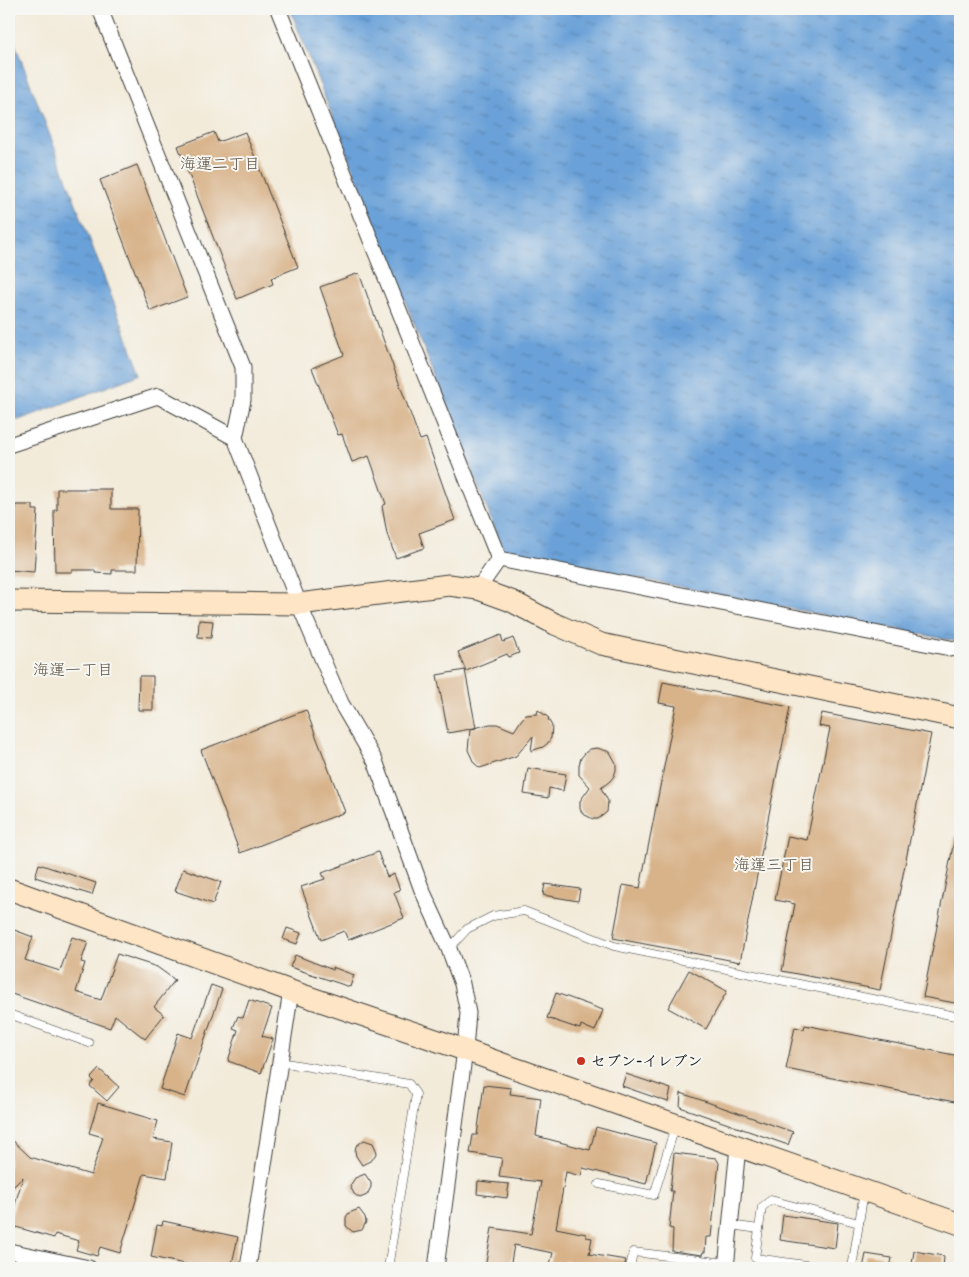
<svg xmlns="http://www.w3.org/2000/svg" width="969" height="1277" font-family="Delius,'Klee One',sans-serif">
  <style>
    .water { fill: url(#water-ripples); stroke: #435e7a }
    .building { fill: #d8b38a }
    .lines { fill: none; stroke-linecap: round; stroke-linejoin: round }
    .lane-casing { stroke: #3c3b38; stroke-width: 9 }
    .street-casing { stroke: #3c3b38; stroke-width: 17 }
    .secondary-casing { stroke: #3c3b38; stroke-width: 23 }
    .lane { stroke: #fff; stroke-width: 8 }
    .street { stroke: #fff; stroke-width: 15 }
    .secondary { stroke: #fde5c5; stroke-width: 21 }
    .poi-dot { fill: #c8321e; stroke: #f6f6f2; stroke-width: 2 }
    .labels { text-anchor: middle; stroke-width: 4; stroke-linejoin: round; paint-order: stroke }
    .poi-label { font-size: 15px; font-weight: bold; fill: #1c1c1c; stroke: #f6f6f2; text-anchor: start }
    .neighbourhood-label { font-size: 16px; fill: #5e5142; stroke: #f6f6f2 }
  </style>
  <defs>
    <pattern id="water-ripples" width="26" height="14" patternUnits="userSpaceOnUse" patternTransform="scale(1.25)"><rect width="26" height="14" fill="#6aa1d8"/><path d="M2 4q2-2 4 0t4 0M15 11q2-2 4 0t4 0" fill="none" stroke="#5682ae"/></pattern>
  </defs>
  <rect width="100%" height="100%" fill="#f6f6f2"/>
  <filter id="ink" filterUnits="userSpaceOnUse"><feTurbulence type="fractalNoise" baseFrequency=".02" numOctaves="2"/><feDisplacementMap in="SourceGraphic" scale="10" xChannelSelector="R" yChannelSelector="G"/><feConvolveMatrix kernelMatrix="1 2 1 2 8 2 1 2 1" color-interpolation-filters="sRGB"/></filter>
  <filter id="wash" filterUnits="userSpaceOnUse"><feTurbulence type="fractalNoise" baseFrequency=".0096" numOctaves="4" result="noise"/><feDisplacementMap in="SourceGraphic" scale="20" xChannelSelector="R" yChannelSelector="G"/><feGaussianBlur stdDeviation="1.12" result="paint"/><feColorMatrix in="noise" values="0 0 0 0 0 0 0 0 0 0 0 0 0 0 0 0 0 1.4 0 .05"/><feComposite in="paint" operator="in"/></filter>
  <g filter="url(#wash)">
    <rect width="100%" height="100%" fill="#f3ebda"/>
    <g class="water">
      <path d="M290 9H960V642L504 552Z"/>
      <path d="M9 28 141 374 19 420H9Z"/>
    </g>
    <g id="blocks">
      <g class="building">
        <path d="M214 132 218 142 245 132 298 267 271 278 273 284 237 299 178 146Z"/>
        <path d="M137 165 187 297 150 311 100 180Z"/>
        <path d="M359 273 420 440 426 438 455 520 419 533 424 548 396 558 387 534 382 506 386 504 369 456 352 462 342 434 338 435 312 368 344 355 320 287Z"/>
        <path d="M57 489H111V509H138L137 570H112V574L95 573V570H72V572H55L54 510H57Z"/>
        <path d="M16 505H33V510H38L34 572 9 570V509H16Z"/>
        <path d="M199 620 213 621 211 638 198 637Z"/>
        <path d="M501 635 503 642 513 638 519 653 509 657 507 654 466 671 458 652Z"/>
        <path d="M465 670 476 728 448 733 437 675Z"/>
        <path d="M139 676H153V710H138Z"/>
        <path d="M663 682 790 707 740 962 613 938 623 885 640 888 676 706 659 703Z"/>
        <path d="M306 710 345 812 240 853 201 750Z"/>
        <path d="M538 710 549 718 548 719 552 726 551 738 548 743 543 747 531 751 533 736 516 756 480 768 474 763 468 750 470 729 490 724H497L514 731 522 719 526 715 537 714Z"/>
        <path d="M822 713 931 734 880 990 782 971 795 904 775 900 788 836 807 840 830 728 819 726Z"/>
        <path d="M597 748 610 752 616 763V770L614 776 610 781 601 788 608 801 607 812 598 819H593L583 814 580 809V801L590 787 579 775V765L581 758 585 753 590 749Z"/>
        <path d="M528 768 566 774 563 791 549 788 548 798 524 794Z"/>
        <path d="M955 836 960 837V1004L923 997Z"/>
        <path d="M378 852 387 877 394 874 400 890 394 892 404 918 348 940 344 931 321 940 301 887 325 879 322 873Z"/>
        <path d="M39 864 96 883 92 895 35 877Z"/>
        <path d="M183 869 221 882 213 904 175 891Z"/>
        <path d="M545 884 580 889 578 901 543 895Z"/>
        <path d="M9 928 33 937 25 960 60 971 72 937 88 942 81 962 85 963 76 992 101 1000 117 954 157 967 175 980 154 1007 164 1015 145 1039 115 1015 110 1028 9 993Z"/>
        <path d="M287 928 301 933 297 944 283 939Z"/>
        <path d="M295 955 333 970 332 967 354 975 350 987 290 967Z"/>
        <path d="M689 970 727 991 706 1029 668 1008Z"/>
        <path d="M211 985 222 989 185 1097 160 1089 178 1033 192 1038Z"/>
        <path d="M556 993 603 1010 595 1031 581 1025 580 1029 547 1018Z"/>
        <path d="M249 1000 272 1008 262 1036 273 1039 261 1073 228 1061 238 1030 233 1028 238 1016 243 1018Z"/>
        <path d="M805 1025 959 1056 958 1058 960 1059V1103L786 1069 795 1027 804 1029Z"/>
        <path d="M99 1069 119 1087 107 1101 90 1086 94 1081 91 1078Z"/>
        <path d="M626 1074 671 1089 668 1102 622 1086Z"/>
        <path d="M484 1085 511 1088 510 1094 541 1098 536 1136 590 1150 596 1127 656 1143 646 1184 583 1168 581 1176 566 1172 556 1228 586 1234V1237L592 1238 589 1254 626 1260 624 1268H588L589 1266 565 1261 564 1268H549L553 1253 514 1245 510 1268H485L492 1228 531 1234 541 1182 499 1177 502 1158 470 1153 473 1135H477Z"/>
        <path d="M681 1093 793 1132 788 1145 680 1107Z"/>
        <path d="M98 1103 158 1121 153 1139 172 1142 167 1178 144 1174 120 1253 100 1247 97 1256 76 1250 79 1241 55 1234 54 1238 9 1225 23 1177 9 1191V1137L30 1157 91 1175 103 1137 89 1133Z"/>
        <path d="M364 1140 373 1143 377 1152 372 1160 362 1165 356 1156 355 1151 356 1146Z"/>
        <path d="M674 1153 716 1158 719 1163 711 1237H706L705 1252H703L702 1255 672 1251 673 1229 669 1228 673 1191H670Z"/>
        <path d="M365 1174 371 1183V1187L367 1195 360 1198 354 1194 350 1186 355 1178Z"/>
        <path d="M478 1181 509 1184 507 1198 477 1194Z"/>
        <path d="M359 1209 365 1217 366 1222 362 1230 353 1232 346 1226V1217L349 1213Z"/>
        <path d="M783 1215 838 1223 835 1248 780 1240Z"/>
        <path d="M163 1221 238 1237 231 1268H204L151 1257 157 1225 162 1226Z"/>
        <path d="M914 1251 944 1256 943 1268H927L928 1267 912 1264Z"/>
        <path d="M866 1254 892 1258 890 1268H863Z"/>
        <path d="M671 1262 702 1266 701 1268H670Z"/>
      </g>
    </g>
  </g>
  <g filter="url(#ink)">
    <use href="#blocks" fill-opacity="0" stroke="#3c3b38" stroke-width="1"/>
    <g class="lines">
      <g class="lane-casing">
        <g id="lane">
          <path d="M449 949 467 929 493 916 524 911 614 946 960 1017"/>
          <path d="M9 1014 89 1043"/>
          <path d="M280 1062 409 1084 416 1094 388 1268"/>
          <path d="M599 1184 654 1195 675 1127"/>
          <path d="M730 1225 759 1229"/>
          <path d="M630 1268 633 1252 726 1263"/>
          <path d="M827 1268 755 1258 762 1207 771 1200 859 1223"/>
          <path d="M852 1268 864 1191"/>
        </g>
      </g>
      <g class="street-casing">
        <g id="street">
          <path d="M100 9 243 367V400L235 438 299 604 341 703 375 761 422 890 449 949 462 984 468 1013 465 1050 436 1268"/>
          <path d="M278 9 499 559 960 650"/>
          <path d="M9 445 158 396 235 438"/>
          <path d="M478 589 499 559"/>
          <path d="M9 1251 89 1268"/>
          <path d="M248 1268 291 991"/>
          <path d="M726 1268 738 1147"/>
        </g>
      </g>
      <g class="secondary-casing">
        <g id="secondary">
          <path d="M9 601 299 604 449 585 478 589 511 601 555 624 601 644 960 718"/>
          <path d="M9 889 291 991 465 1050 503 1064 960 1224"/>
        </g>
      </g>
      <use href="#lane" class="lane"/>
      <use href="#street" class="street"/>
      <use href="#secondary" class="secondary"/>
    </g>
  </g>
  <circle class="poi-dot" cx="581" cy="1061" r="5"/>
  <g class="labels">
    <g class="poi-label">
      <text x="591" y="1066">セブン-イレブン</text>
    </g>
    <g class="neighbourhood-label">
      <text x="220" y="169">海運二丁目</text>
      <text x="73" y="675">海運一丁目</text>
      <text x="774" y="870">海運三丁目</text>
    </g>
  </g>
  <rect width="969" height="1277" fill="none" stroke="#f6f6f2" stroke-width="30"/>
</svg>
